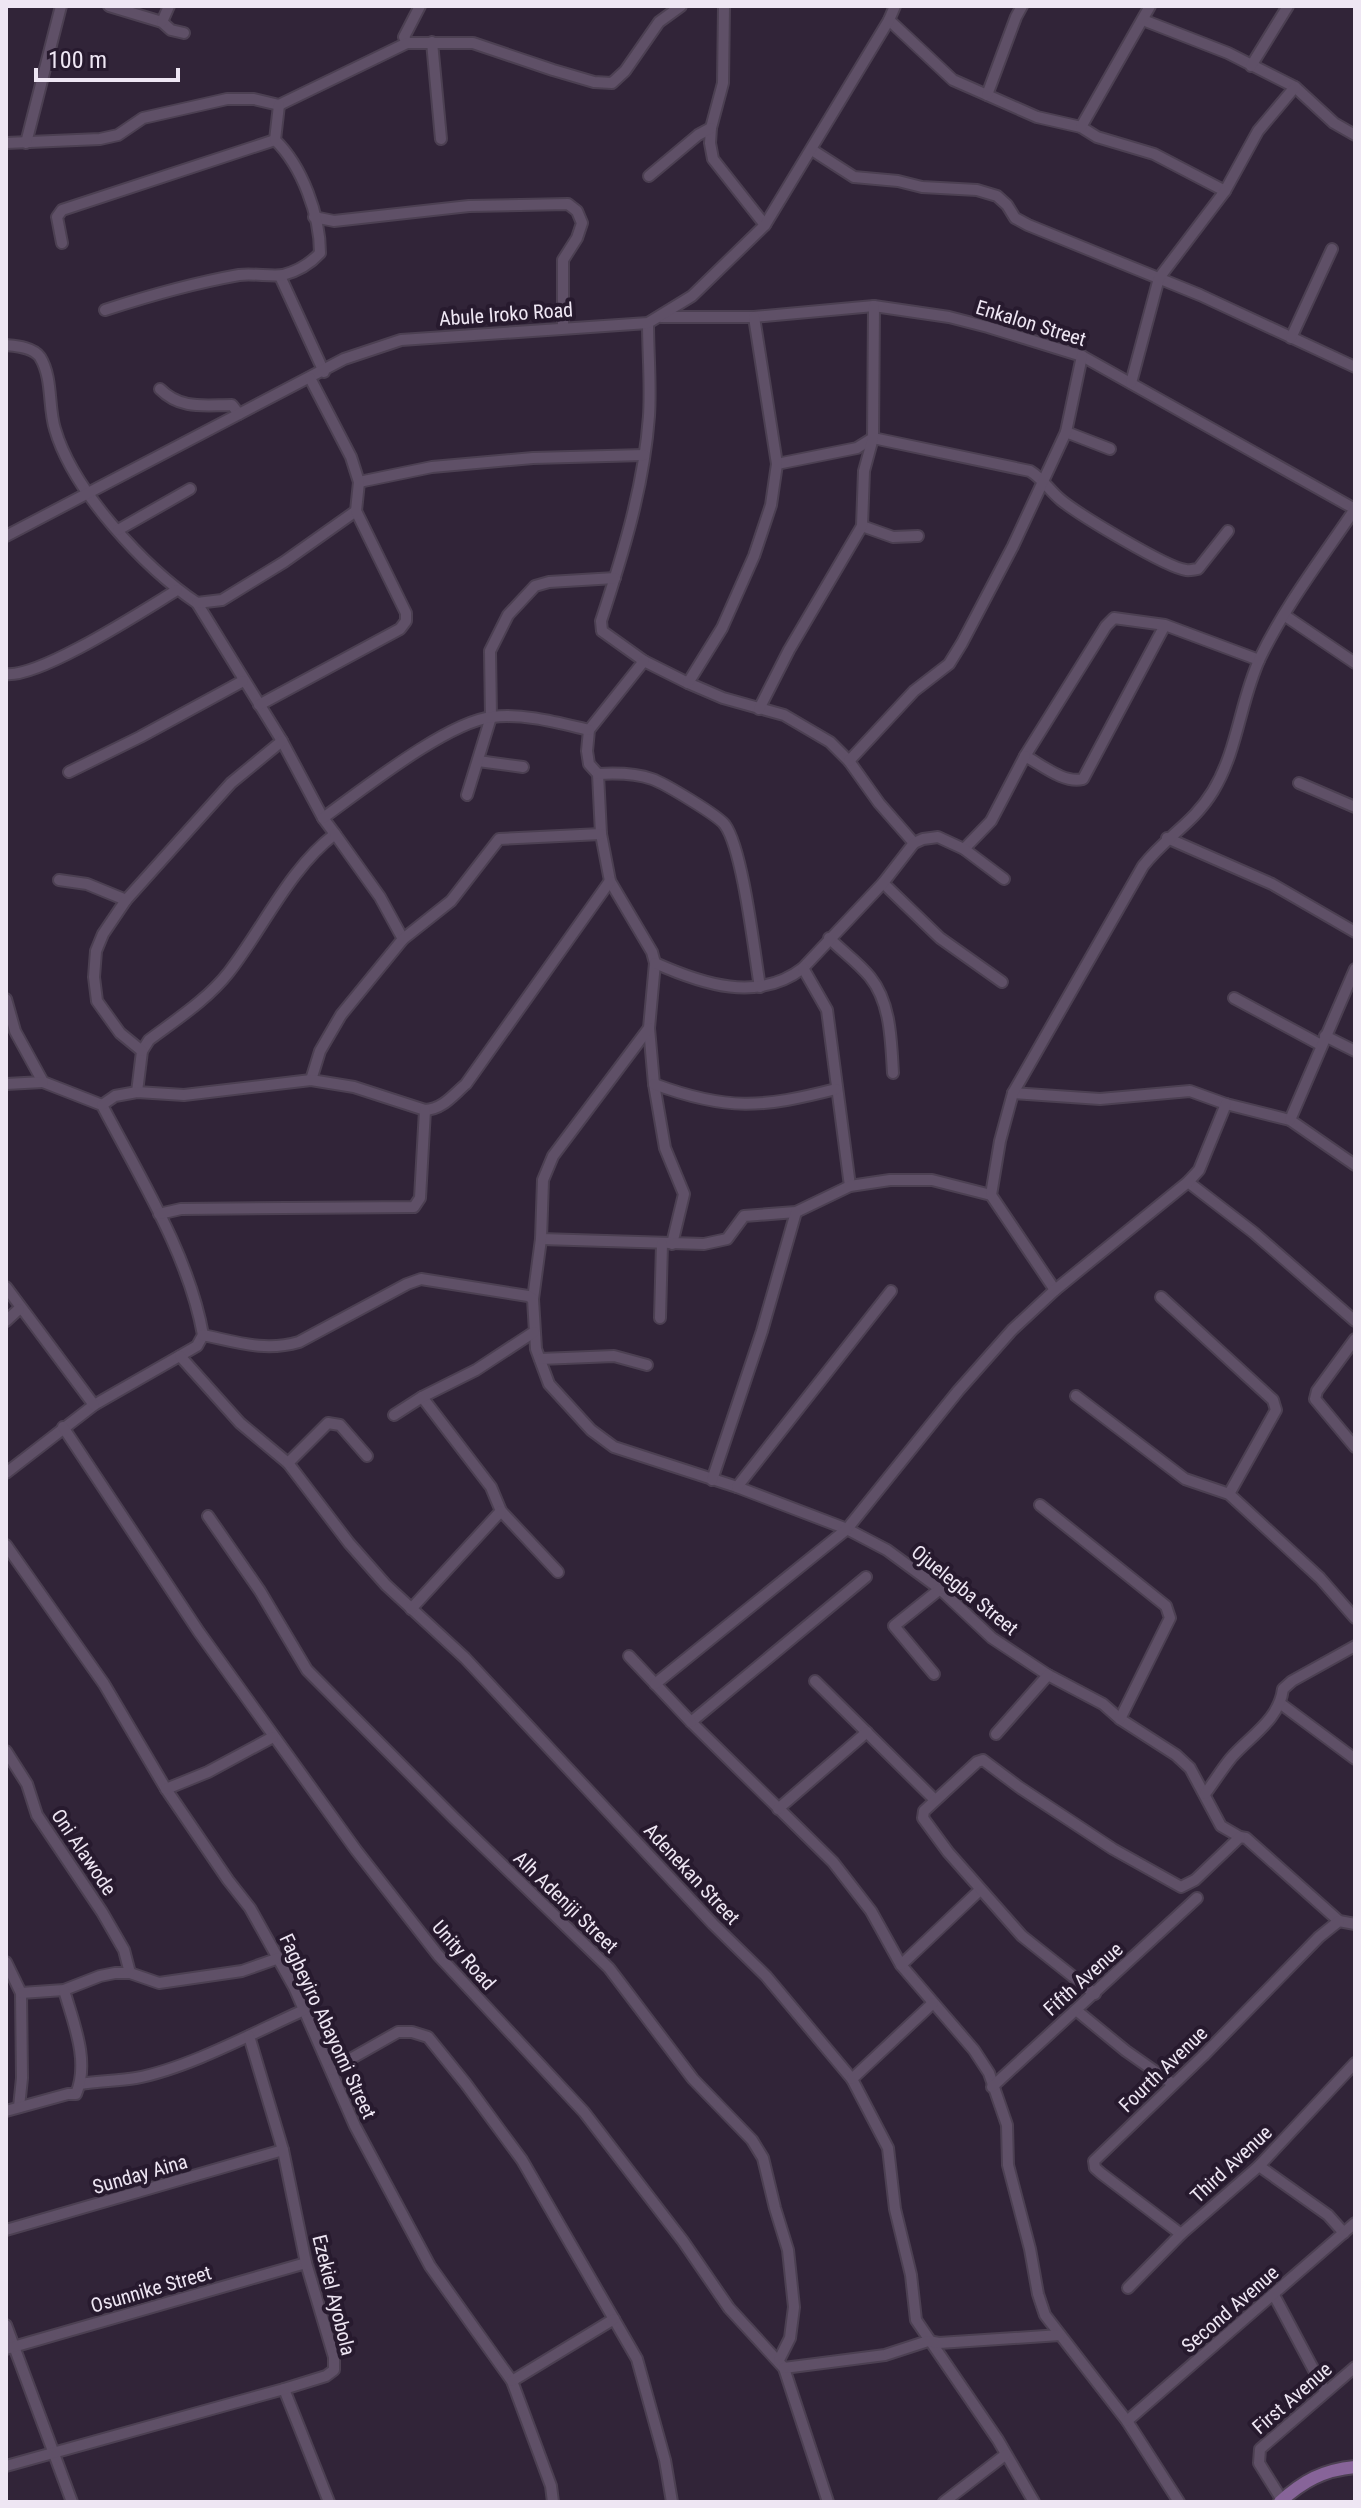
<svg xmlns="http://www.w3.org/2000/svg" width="1361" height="2508" font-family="'Roboto Condensed',sans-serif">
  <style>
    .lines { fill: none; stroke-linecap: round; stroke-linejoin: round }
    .minor-casing { stroke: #4c4052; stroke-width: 14 }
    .major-casing { stroke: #4c4052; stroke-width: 16 }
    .minor { stroke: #5f5067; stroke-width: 10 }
    .major { stroke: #876499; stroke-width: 12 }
    .labels { text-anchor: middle; stroke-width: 8; stroke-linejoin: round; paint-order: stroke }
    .street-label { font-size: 20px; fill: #eee6f3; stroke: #271a2e }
  </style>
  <rect width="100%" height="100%" fill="#312438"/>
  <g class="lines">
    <g class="minor-casing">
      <g id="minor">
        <path d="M109 6 162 22 171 30 184 33"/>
        <path d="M724 6 723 83 711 128 710 143 713 159 765 225"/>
        <path d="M889 20 953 80 1037 117 1081 127 1097 137 1154 154 1225 191"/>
        <path d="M1143 20 1228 53 1295 87 1334 123 1355 135"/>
        <path d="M162 22 169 6"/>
        <path d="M432 42 441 139"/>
        <path d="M407 43 404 37 420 6"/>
        <path d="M1251 66 1288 6"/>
        <path d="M987 95 1016 17 1022 6"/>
        <path d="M1081 127 1150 6"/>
        <path d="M6 143 100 139 118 135 143 118 227 99H254L279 105 407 43H473L553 70 594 82 612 83 625 71 659 22 681 6"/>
        <path d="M26 143 61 6"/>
        <path d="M812 150 854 177 898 181 922 187 977 190 997 196 1007 205 1015 218 1028 225 1200 295 1355 367"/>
        <path d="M649 176 698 135 711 128"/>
        <path d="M314 217 334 221 469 206 568 204 577 211 582 223 577 238 563 260V328"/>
        <path d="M62 243 57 217 62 210 275 140"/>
        <path d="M280 276 324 372"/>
        <path d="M105 310C148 296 194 283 239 275 253 273 272 277 283 275 298 271 310 264 320 253 320 215 302 166 275 140L279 105"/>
        <path d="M661 317H754L874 306 949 317 988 327 1082 356 1355 509"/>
        <path d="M648 323C648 353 651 385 649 416 644 486 623 554 601 621L602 631 644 661 688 683 723 698 784 715 830 742 849 761 879 803 914 843"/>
        <path d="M1291 338 1332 249"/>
        <path d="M6 345C16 346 33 347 40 357 53 378 48 407 55 429 73 491 145 568 197 603L282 741 323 818 335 834C289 869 264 927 229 972 208 999 177 1019 149 1040L142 1051 137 1092"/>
        <path d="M1131 383 1159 278 1225 191 1258 131 1295 87"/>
        <path d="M160 389C181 410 204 405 232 405L239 414"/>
        <path d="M1066 432 1110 449"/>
        <path d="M777 464 857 448 873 438 1030 471C1043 479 1049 490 1061 500 1078 514 1167 568 1186 570 1188 571 1196 569 1198 569L1228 531"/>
        <path d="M359 482 432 467 533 458 644 455"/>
        <path d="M862 526 893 537 918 536"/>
        <path d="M118 530 190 489"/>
        <path d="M6 536 344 359 401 340 648 323 692 296 765 225 889 20 895 6"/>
        <path d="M197 603 222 600 284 562 356 511"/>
        <path d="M1284 615 1355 663"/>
        <path d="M1165 625 1083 779C1064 784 1042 765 1025 756L1106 626 1114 618 1165 625 1259 660"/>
        <path d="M644 661 589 730 587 751 589 764 598 774 601 834 610 881 652 952 655 963 649 1028 654 1084 665 1148 684 1194 672 1244"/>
        <path d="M6 674C40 678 144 610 177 590"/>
        <path d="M688 683 722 628 754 556 771 505 777 464 754 317"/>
        <path d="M259 705 400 629 406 621V613L356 511 359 482 351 457 310 378"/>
        <path d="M759 709 789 650 862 526 864 471 873 438 874 306"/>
        <path d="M478 761 523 767"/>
        <path d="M849 761 914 691 949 664 962 643 1013 546 1066 432 1082 356"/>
        <path d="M69 772 140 737 243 681"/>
        <path d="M598 774C615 773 635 773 652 779 664 783 719 816 725 825 743 850 754 951 760 987"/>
        <path d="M1299 783 1355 807"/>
        <path d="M467 795 491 717 490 651 508 615 535 586 549 582 615 578"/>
        <path d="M323 818C362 790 447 722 492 717 524 713 559 723 589 730"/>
        <path d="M335 834 380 897 403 939"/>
        <path d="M1167 838 1272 884 1355 932"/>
        <path d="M964 849 991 821 1025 756"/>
        <path d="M59 880 87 884 126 900"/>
        <path d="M883 883 940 938 1002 982"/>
        <path d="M829 938C842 951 859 963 870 977 891 1003 891 1041 893 1073"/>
        <path d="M655 963C702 984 758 1003 803 968L883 883 914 843 923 839 938 837 964 849 1004 879"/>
        <path d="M803 968 827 1010 850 1186"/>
        <path d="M1234 998 1321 1045"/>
        <path d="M6 999 15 1031 43 1082 102 1105C139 1176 189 1255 203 1335L197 1346 94 1405 6 1473"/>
        <path d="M1325 1036 1355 1051"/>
        <path d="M142 1051 120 1033 97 1001 94 977 96 951 103 934 126 900 231 783 282 741"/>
        <path d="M311 1080 320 1051 341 1015 403 939 451 901 499 839 601 834"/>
        <path d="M6 1084 43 1082"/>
        <path d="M654 1084C727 1111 762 1108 836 1089"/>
        <path d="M1013 1093 1100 1099 1190 1091 1226 1104 1290 1120 1355 1165"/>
        <path d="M102 1105 115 1096 137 1092 184 1095 311 1080 354 1087 425 1110C443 1109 453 1095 466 1084L610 881"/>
        <path d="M1290 1120 1355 969"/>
        <path d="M1188 1182 1253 1232 1355 1321"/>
        <path d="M159 1214 181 1209 414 1207 420 1198 425 1110"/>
        <path d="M541 1239 704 1244 727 1239 744 1216 796 1212 850 1186 890 1180H932L991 1195"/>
        <path d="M6 1287 94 1405"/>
        <path d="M1055 1290 991 1195 1000 1141 1013 1093 1143 866C1166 836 1193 824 1213 791 1238 750 1240 701 1260 658 1285 606 1322 558 1355 509"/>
        <path d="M1161 1297 1273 1400 1276 1410 1229 1494"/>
        <path d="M533 1299 541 1239 543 1180 553 1156 649 1028"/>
        <path d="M660 1318 662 1244"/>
        <path d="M6 1321 19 1309"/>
        <path d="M203 1335C237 1342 265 1352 299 1342L407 1284 421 1279 528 1296 533 1299 536 1349 549 1384 591 1430 614 1447 737 1487 847 1529 887 1550 940 1589 992 1638 1048 1675 1103 1704 1120 1719 1176 1755 1190 1768 1221 1826 1240 1837 1246 1838 1339 1921 1355 1924"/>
        <path d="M1355 1339 1317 1391 1315 1399 1355 1447"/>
        <path d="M180 1356 240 1423 288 1463 349 1543 386 1585 465 1658 713 1924 766 1976 852 2079 888 2148 895 2209 911 2275 916 2320 998 2440 1034 2502"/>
        <path d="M540 1359 614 1356 647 1365"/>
        <path d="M1076 1396 1185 1479 1229 1494 1320 1578 1355 1618"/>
        <path d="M422 1397 491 1487 501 1511 558 1572"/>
        <path d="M394 1415 422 1397 476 1370 534 1332"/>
        <path d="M63 1427 199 1632 356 1850 438 1955 584 2112 683 2241 729 2308 784 2368 828 2502"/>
        <path d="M288 1463 328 1423 340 1425 367 1456"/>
        <path d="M712 1480 762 1331 796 1212"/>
        <path d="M737 1487 891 1291"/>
        <path d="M1040 1505 1166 1606 1170 1618 1120 1719"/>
        <path d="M208 1516 260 1591 307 1670 454 1818 609 1968 693 2079 752 2140 763 2158 775 2208 788 2250 794 2307 790 2338 779 2360"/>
        <path d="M6 1545 104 1684 166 1789 228 1880 250 1908 294 1987 355 2126 430 2266 512 2381 551 2486 553 2502"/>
        <path d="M866 1577 691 1722 833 1862 871 1911 901 1965 974 2050 989 2073 1007 2125 1008 2165 1030 2249 1038 2294 1045 2315 1127 2421 1179 2502"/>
        <path d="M411 1609 501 1511"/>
        <path d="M629 1656 691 1722"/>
        <path d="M934 1674 894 1626 940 1589"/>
        <path d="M815 1681 935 1800"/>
        <path d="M655 1684 847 1529 958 1391 1012 1330 1055 1290 1188 1182 1199 1170 1226 1104"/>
        <path d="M1281 1704 1355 1759"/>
        <path d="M996 1734 1048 1675"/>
        <path d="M6 1751 27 1784 37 1815 102 1912 124 1950 130 1973"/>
        <path d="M166 1789 208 1772 273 1737"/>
        <path d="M1205 1794C1214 1782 1222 1769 1231 1758 1250 1736 1279 1720 1283 1689L1292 1681 1355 1646"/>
        <path d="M778 1809 867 1732"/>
        <path d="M6 1962 21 1993 22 2078 19 2107"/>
        <path d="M901 1965 980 1890"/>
        <path d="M21 1993 64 1990 100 1976 115 1973H130L159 1983 242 1971 279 1958"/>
        <path d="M1095 1994 1022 1936 948 1852 923 1818 924 1811 977 1762 983 1760 1019 1787 1113 1849 1181 1887 1195 1880 1240 1837"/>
        <path d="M1076 2010 1126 2051 1173 2084"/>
        <path d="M331 2070 398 2032H412L428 2037 466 2084 522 2160 637 2359 665 2460 672 2502"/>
        <path d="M852 2079 933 2003"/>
        <path d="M80 2084C99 2081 118 2081 136 2078 189 2068 255 2032 304 2010"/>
        <path d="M992 2087 1197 1898"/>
        <path d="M6 2111 68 2094H76C90 2061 73 2022 64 1990"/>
        <path d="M1259 2166 1328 2215 1344 2233"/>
        <path d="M6 2230 283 2150"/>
        <path d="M1181 2234 1102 2174 1095 2168 1094 2161 1203 2056 1319 1937 1339 1921"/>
        <path d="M1128 2288 1181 2234 1259 2166 1355 2063"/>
        <path d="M1274 2295 1325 2391"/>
        <path d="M6 2325 72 2502"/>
        <path d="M6 2349 306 2263"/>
        <path d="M784 2368 885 2355 928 2341 939 2343 1060 2335"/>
        <path d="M512 2381 614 2319"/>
        <path d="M284 2389 329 2502"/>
        <path d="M1127 2421 1355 2223"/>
        <path d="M6 2466 284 2389 326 2376 334 2370V2357L306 2263 283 2150 249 2036"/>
        <path d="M1282 2500 1259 2463 1260 2449 1355 2367"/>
        <path d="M944 2502 1005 2455"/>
      </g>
    </g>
    <g class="major-casing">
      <path id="major" d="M1280 2502C1303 2481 1323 2470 1355 2467"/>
    </g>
    <use href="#minor" class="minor"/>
    <use href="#major" class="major"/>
  </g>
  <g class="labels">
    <g class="street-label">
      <text transform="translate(506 314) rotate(-4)" y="7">Abule Iroko Road</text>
      <text transform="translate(1031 323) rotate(17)" y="7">Enkalon Street</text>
      <text transform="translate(965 1590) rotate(39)" y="7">Ojuelegba Street</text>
      <text transform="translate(84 1852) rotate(56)" y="7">Oni Alawode</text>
      <text transform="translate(692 1874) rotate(47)" y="7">Adenekan Street</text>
      <text transform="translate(566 1902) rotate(44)" y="7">Alh Adeniji Street</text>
      <text transform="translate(464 1955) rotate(49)" y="7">Unity Road</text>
      <text transform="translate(1083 1979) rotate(-42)" y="7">Fifth Avenue</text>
      <text transform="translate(328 2026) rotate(65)" y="7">Fagbeyiro Abayomi Street</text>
      <text transform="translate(1163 2069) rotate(-44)" y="7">Fourth Avenue</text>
      <text transform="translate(1231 2164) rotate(-43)" y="7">Third Avenue</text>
      <text transform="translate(140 2174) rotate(-16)" y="7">Sunday Aina</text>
      <text transform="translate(151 2289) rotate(-16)" y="7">Osunnike Street</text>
      <text transform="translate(334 2295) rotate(76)" y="7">Ezekiel Ayobola</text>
      <text transform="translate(1230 2309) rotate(-41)" y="7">Second Avenue</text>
      <text transform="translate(1292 2398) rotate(-41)" y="7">First Avenue</text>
    </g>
  </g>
  <rect width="1361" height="2508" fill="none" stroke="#eee6f3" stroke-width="16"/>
  <path d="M36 68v12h142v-12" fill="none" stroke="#eee6f3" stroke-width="4"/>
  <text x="48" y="68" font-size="24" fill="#eee6f3" stroke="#271a2e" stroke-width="6" paint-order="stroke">100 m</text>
</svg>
